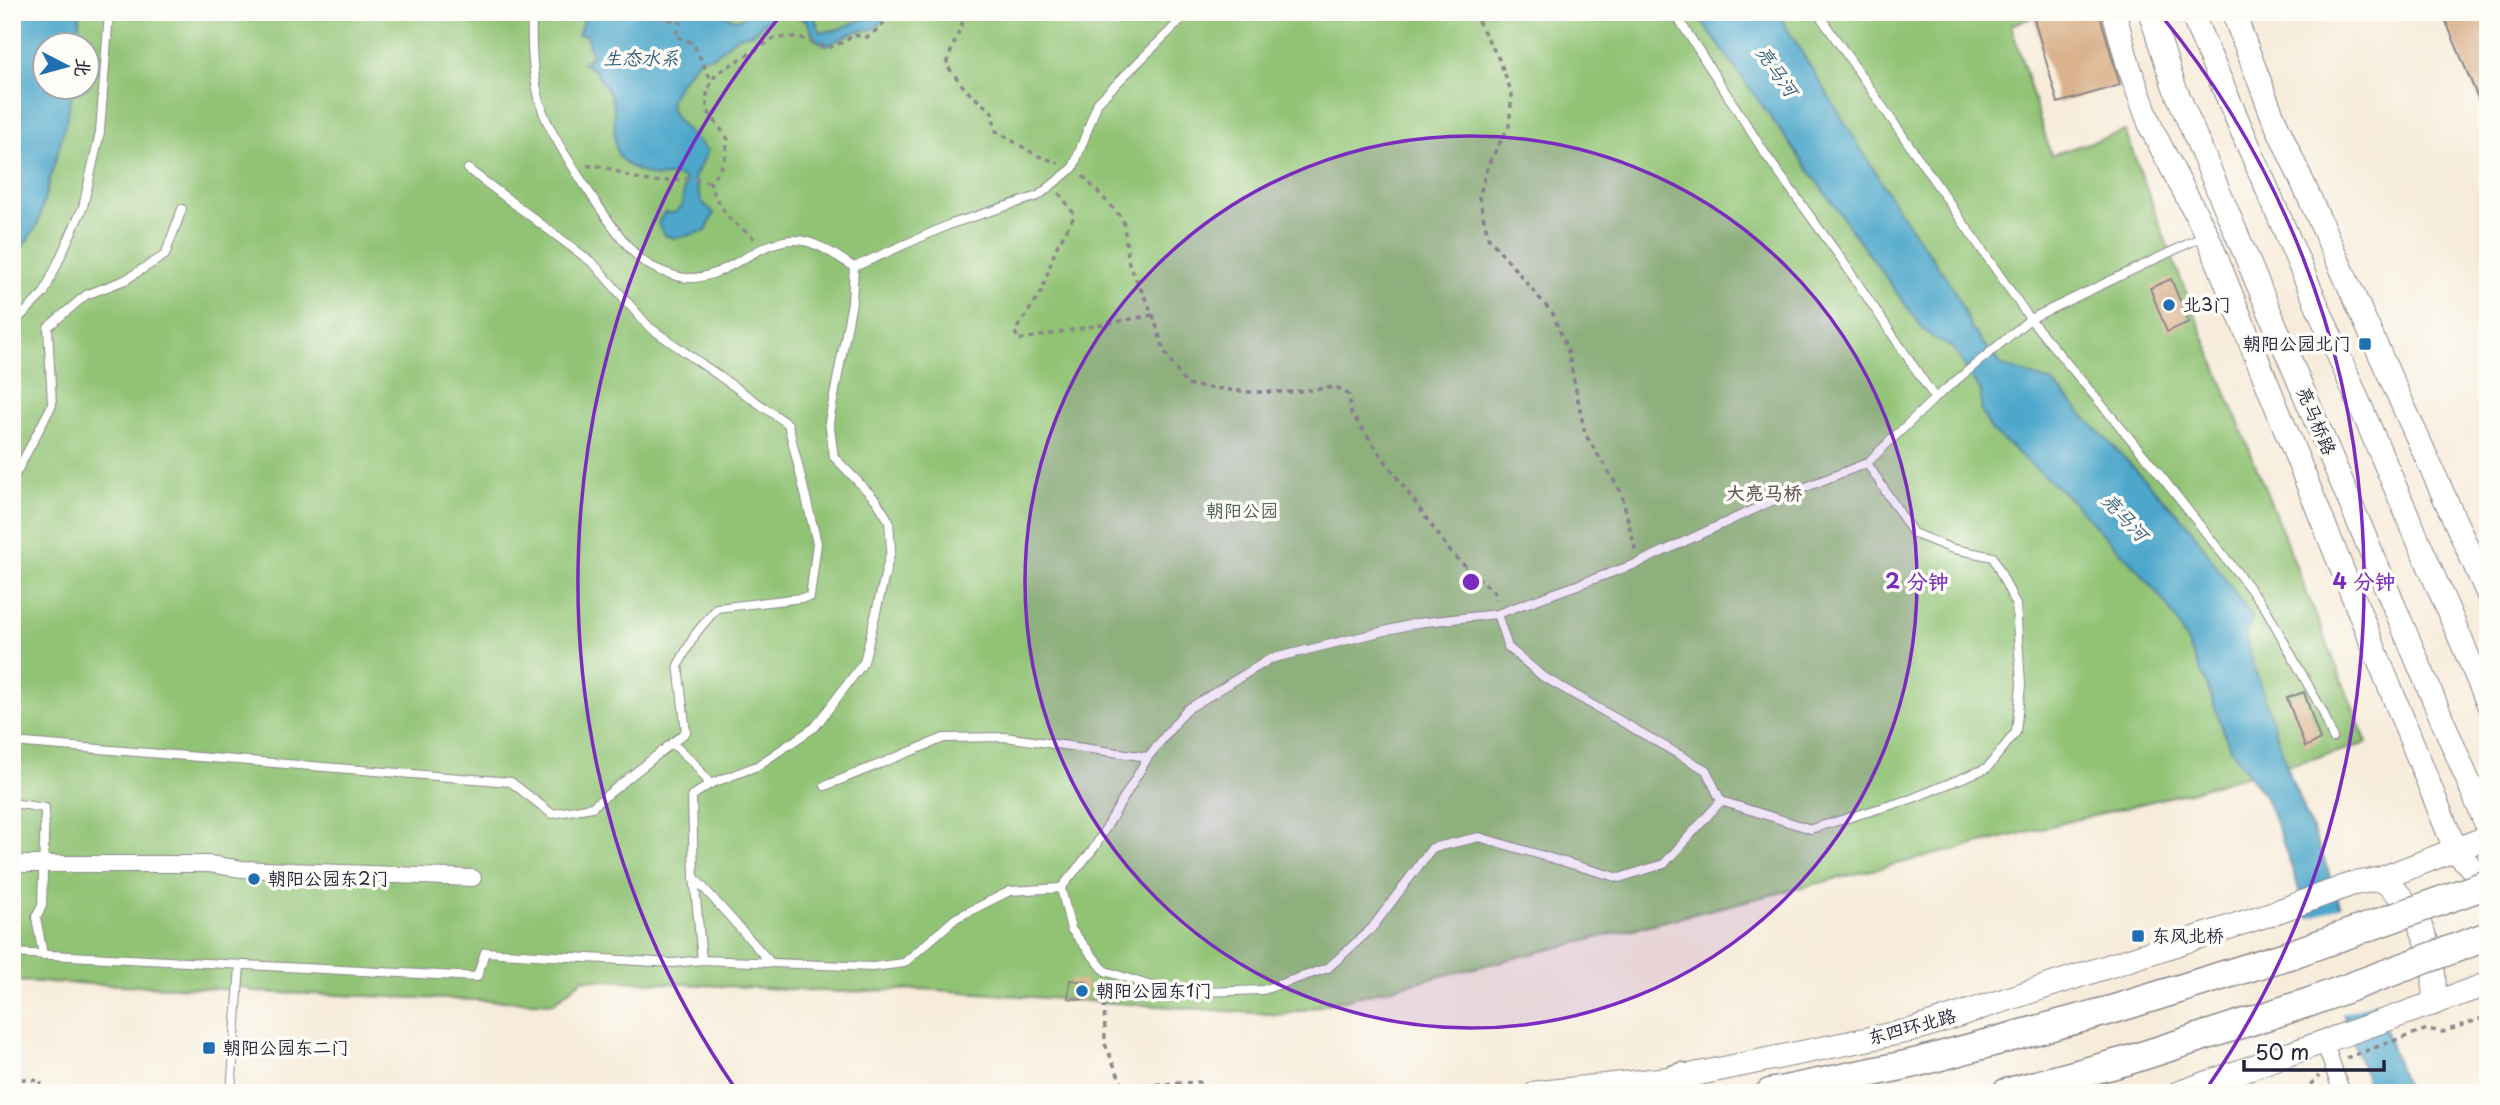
<svg xmlns="http://www.w3.org/2000/svg" width="2500" height="1105" font-family="'Playpen Sans','LXGW WenKai TC',sans-serif">
  <style>
    .green { fill: #91c374; stroke: #5a7258; stroke-width: 2; fill-rule: evenodd }
    .water { fill: #4da7cb; stroke: #386483; stroke-width: 2 }
    .pier { fill: #f7ecda }
    .building { fill: #dab38e }
    .lines { fill: none; stroke-linecap: round; stroke-linejoin: round }
    .lane-casing { stroke: #8c878a; stroke-width: 10 }
    .street-casing { stroke: #8c878a; stroke-width: 18 }
    .secondary-casing { stroke: #8c878a; stroke-width: 25 }
    .highway-casing { stroke: #8c878a; stroke-width: 31 }
    .path { stroke: #8c878a; stroke-width: 3.5; stroke-dasharray: 5 5; stroke-linecap: butt }
    .lane { stroke: #fff; stroke-width: 8 }
    .street { stroke: #fff; stroke-width: 16 }
    .secondary { stroke: #fff; stroke-width: 23 }
    .highway { stroke: #fff; stroke-width: 28 }
    .highway-bridge-casing { stroke: #8c878a; stroke-width: 31; stroke-linecap: butt }
    .path-bridge { stroke: #8c878a; stroke-width: 3.5; stroke-dasharray: 5 5; stroke-linecap: butt }
    .highway-bridge { stroke: #fff; stroke-width: 28 }
    .ring { fill: none; stroke: #7b2cbf; stroke-width: 3.5 }
    .poi-dot { fill: #1f6fb2; stroke: #fdfcf7; stroke-width: 2.5 }
    .labels { text-anchor: middle; stroke-width: 7; stroke-linejoin: round; paint-order: stroke }
    .poi-label { font-size: 18px; fill: #22223b; stroke: #fdfcf7; text-anchor: start }
    .street-label { font-size: 18px; fill: #22223b; stroke: #fdfcf7 }
    .park-label { font-size: 18px; fill: #495a4f; stroke: #fdfcf7 }
    .water-label { font-size: 19px; font-style: italic; fill: #355e7c; stroke: #fdfcf7 }
    .neighbourhood-label { font-size: 19px; font-weight: bold; fill: #625558; stroke: #fdfcf7 }
    .centre { fill: #7b2cbf; stroke: #fdfcf7; stroke-width: 3.5 }
    .ring-label { font-size: 21px; text-anchor: middle; font-weight: bold; fill: #7b2cbf; stroke: #fdfcf7; stroke-width: 7; stroke-linejoin: round; paint-order: stroke }
  </style>
  <rect width="100%" height="100%" fill="#fdfcf7"/>
  <filter id="ink" filterUnits="userSpaceOnUse"><feTurbulence type="fractalNoise" baseFrequency=".0143" numOctaves="2"/><feDisplacementMap in="SourceGraphic" scale="14" xChannelSelector="R" yChannelSelector="G"/><feConvolveMatrix kernelMatrix="1 2 1 2 8 2 1 2 1" color-interpolation-filters="sRGB"/></filter>
  <filter id="wash" filterUnits="userSpaceOnUse"><feTurbulence type="fractalNoise" baseFrequency=".00686" numOctaves="4" result="noise"/><feDisplacementMap in="SourceGraphic" scale="28" xChannelSelector="R" yChannelSelector="G"/><feGaussianBlur stdDeviation="1.57" result="paint"/><feColorMatrix in="noise" values="0 0 0 0 0 0 0 0 0 0 0 0 0 0 0 0 0 1.4 0 .05"/><feComposite in="paint" operator="in"/></filter>
  <g filter="url(#wash)">
    <rect width="100%" height="100%" fill="#f7ecda"/>
    <path class="green" d="M12 12H2049L2011 25 2051 155 2125 131 2170 252 2367 743C2311 761 2254 772 2197 790L1283 1015 922 989 842 992 583 979 554 1003 255 992 240 986 227 989 12 981ZM46 46H88V88H46Z"/>
    <g class="water">
      <path d="M12 12H80L77 45 46 46V88H72L67 118 37 226 12 262Z"/>
      <path d="M587 12H712L738 20 750 12H776L753 33 738 36 714 56 700 58C656 110 663 106 708 151L694 178 702 202 714 213 706 231C687 234 665 248 658 223L664 213H674L682 206 685 179C674 173 669 176 658 177 652 177 639 171 633 168 605 154 619 126 613 103 610 90 600 82 595 70L582 63 592 56 586 34 578 35Z"/>
      <path d="M787 12H812L820 31C841 35 865 12 889 12 871 38 874 25 852 33 843 37 836 42 826 45L815 39 807 21Z"/>
      <path d="M1695 12H1777L1898 209 1954 289 1972 330 2002 366 2052 382 2189 526 2252 618 2245 636 2251 657 2293 784 2319 846 2408 1093H2371L2275 820 2265 797 2229 746 2205 680 2178 623 2163 600 2140 572 2067 496 1990 429 1981 410V392L1953 348 1933 338 1923 329Z"/>
    </g>
    <path class="pier" d="M2344 905 2378 1001 2340 1015 2306 920Z"/>
    <g id="blocks">
      <g class="building">
        <path d="M2032 12H2099L2120 85 2058 103Z"/>
        <path d="M2442 12H2488V122Z"/>
        <path d="M2171 279 2189 322 2167 332 2150 288Z"/>
        <path d="M2304 692 2320 740 2305 747 2287 698Z"/>
        <path d="M1070 980 1087 982 1085 1000 1068 998Z"/>
      </g>
    </g>
  </g>
  <g filter="url(#ink)">
    <use href="#blocks" fill-opacity="0" stroke="#8c878a" stroke-width="2"/>
    <g class="lines">
      <g class="lane-casing">
        <g id="lane">
          <path d="M532 12C531 46 532 79 543 112 553 140 620 244 643 261 651 268 677 278 688 278 729 279 757 239 796 240 815 240 838 257 854 267"/>
          <path d="M1674 12 1768 158 1842 260 1935 398"/>
          <path d="M1817 12 2030 319 2153 466 2266 609 2323 712 2333 738"/>
          <path d="M12 325 44 293 83 207 100 132 109 12"/>
          <path d="M12 481 52 405 48 327 86 295 125 280 165 255 182 209"/>
          <path d="M1497 614 1508 647 1542 676 1706 770 1721 801"/>
          <path d="M12 742 511 782 552 814 592 807 686 732 678 665 696 633 717 608 810 597 817 543 788 424 649 327 594 264 468 169"/>
          <path d="M672 743 694 763 710 784"/>
          <path d="M825 786 944 738 1005 737 1148 757"/>
          <path d="M12 803 45 808 42 906 36 917 43 955"/>
          <path d="M694 877 771 963"/>
          <path d="M1061 888 1071 929 1105 971 1173 993 1263 990 1328 968 1372 928 1432 848 1479 837 1619 878 1664 864 1721 801 1811 829 1911 799 1987 768 2016 732 2021 685 2016 605 1993 557 1950 548 1913 533 1867 463"/>
          <path d="M12 953 477 977 485 952 673 963 702 960 873 967 904 963 956 918 1010 891 1061 888 1094 848 1148 757 1186 710 1270 659 1417 623 1497 614 1638 563 1783 496 1867 463 1935 398 2030 319 2204 236"/>
          <path d="M702 960 694 877 692 796 710 784 757 766 815 727 864 662 891 550 889 521 876 500 834 457 829 422 852 302 854 267 951 224 1038 196 1073 168 1098 102 1189 12"/>
          <path d="M231 1093 240 965"/>
        </g>
      </g>
      <g class="street-casing">
        <g id="street">
          <path d="M12 864H209L242 869 473 878"/>
          <path d="M2325 1044 2342 1093"/>
        </g>
      </g>
      <g class="secondary-casing">
        <g id="secondary">
          <path d="M2114 12 2128 64 2152 130 2207 235 2456 851 2488 886"/>
          <path d="M2150 12 2174 86 2488 828"/>
          <path d="M2191 12 2488 703"/>
          <path d="M2233 12 2273 117 2488 594"/>
          <path d="M2380 879C2420 905 2439 958 2433 1004"/>
          <path d="M1536 1093 1682 1077 1912 1030 2276 912 2352 884 2380 879 2488 837"/>
          <path d="M2178 1093 2488 984"/>
        </g>
      </g>
      <g class="highway-casing">
        <g id="highway">
          <path d="M1633 1093 1682 1077"/>
          <path d="M1770 1093 1911 1064 2111 1010 2292 954"/>
          <path d="M2006 1093 2126 1061 2310 1002"/>
        </g>
      </g>
      <g class="path">
        <path d="M961 12 963 21 946 64 966 90 992 112 996 131 1036 155 1059 163"/>
        <path d="M1473 12 1500 61 1512 94 1509 126 1489 163 1479 197 1488 237 1553 314 1568 351 1585 434 1621 492 1636 552"/>
        <path d="M587 166C609 163 628 180 650 181 670 183 691 174 710 183"/>
        <path d="M1083 176 1123 219 1129 264 1153 315 1164 351 1186 385 1248 392H1292L1336 387 1349 395 1351 413 1452 554 1494 592 1495 600"/>
        <path d="M1059 193 1075 215 1056 248 1041 293 1015 331 1018 340 1153 315"/>
        <path d="M754 239C748 231 739 228 732 221 726 216 712 192 710 183L724 162 728 139 707 110V91L716 74 775 38 799 37 828 48 846 41 852 35 867 37 881 27 892 12"/>
        <path d="M1104 984 1105 1044 1123 1086"/>
        <path d="M2346 1058 2427 1029 2443 1032 2488 1016"/>
        <path d="M12 1078 41 1081 39 1093"/>
        <path d="M1123 1093V1086L1202 1082V1093"/>
        <path d="M2304 1093 2319 1076"/>
      </g>
      <use href="#lane" class="lane"/>
      <use href="#street" class="street"/>
      <use href="#secondary" class="secondary"/>
      <use href="#highway" class="highway"/>
      <g class="highway-bridge-casing">
        <g id="highway-bridge">
          <path d="M2292 954 2488 884"/>
          <path d="M2310 1002 2488 936"/>
        </g>
      </g>
      <path class="path-bridge" d="M652 12V15L681 23 675 36 693 43 712 82"/>
      <use href="#highway-bridge" class="highway-bridge"/>
    </g>
  </g>
  <circle cx="1471" cy="582" r="446" fill="#7b2cbf" fill-opacity=".12"/>
  <g class="ring">
    <circle cx="1471" cy="582" r="446"/>
    <path d="M735 1088A893 893 0 0 1 782 14M2160 14A893 893 0 0 1 2207 1088"/>
  </g>
  <g class="poi-dot">
    <circle cx="2169" cy="305" r="7"/>
    <rect x="2358" y="337" width="14" height="14" rx="3.5"/>
    <circle cx="254" cy="879" r="7"/>
    <rect x="2131" y="929" width="14" height="14" rx="3.5"/>
    <circle cx="1082" cy="991" r="7"/>
    <rect x="202" y="1041" width="14" height="14" rx="3.5"/>
  </g>
  <g class="labels">
    <g class="poi-label">
      <text x="2183" y="311">北3门</text>
      <text x="2351" y="350" text-anchor="end">朝阳公园北门</text>
      <text x="268" y="885">朝阳公园东2门</text>
      <text x="2152" y="942">东风北桥</text>
      <text x="1096" y="997">朝阳公园东1门</text>
      <text x="223" y="1054">朝阳公园东二门</text>
    </g>
    <g class="street-label">
      <text transform="translate(2316 421) rotate(67)" y="6">亮马桥路</text>
      <text transform="translate(1912 1027) rotate(-15)" y="6">东四环北路</text>
    </g>
    <g class="park-label">
      <text x="1242" y="517">朝阳公园</text>
    </g>
    <g class="water-label">
      <text x="641" y="65">生态水系</text>
      <text transform="translate(1777 71) rotate(55)" y="7">亮马河</text>
      <text transform="translate(2125 517) rotate(47)" y="7">亮马河</text>
    </g>
    <g class="neighbourhood-label">
      <text x="1764" y="500">大亮马桥</text>
    </g>
  </g>
  <circle cx="1471" cy="582" r="10" class="centre"/>
  <g class="ring-label">
    <text x="1917" y="589">2 分钟</text>
    <text x="2364" y="589">4 分钟</text>
  </g>
  <rect width="2500" height="1105" fill="none" stroke="#fdfcf7" stroke-width="42"/>
  <g transform="translate(66 66) rotate(96)"><circle r="33" fill="#fdfcf7" stroke="#a5a5ac" stroke-width="2"/>
  <path d="M0-5L12 26L0 18L-12 26Z" fill="#1f6fb2"/>
  <text y="-10" font-size="19" font-weight="bold" text-anchor="middle" fill="#22223b">北</text>
  </g>
  <path d="M2244 1060v10h140v-10" fill="none" stroke="#22223b" stroke-width="3.5"/>
  <text x="2255" y="1060" font-size="21" fill="#22223b" stroke="#fdfcf7" stroke-width="5" paint-order="stroke">50 m</text>
</svg>
